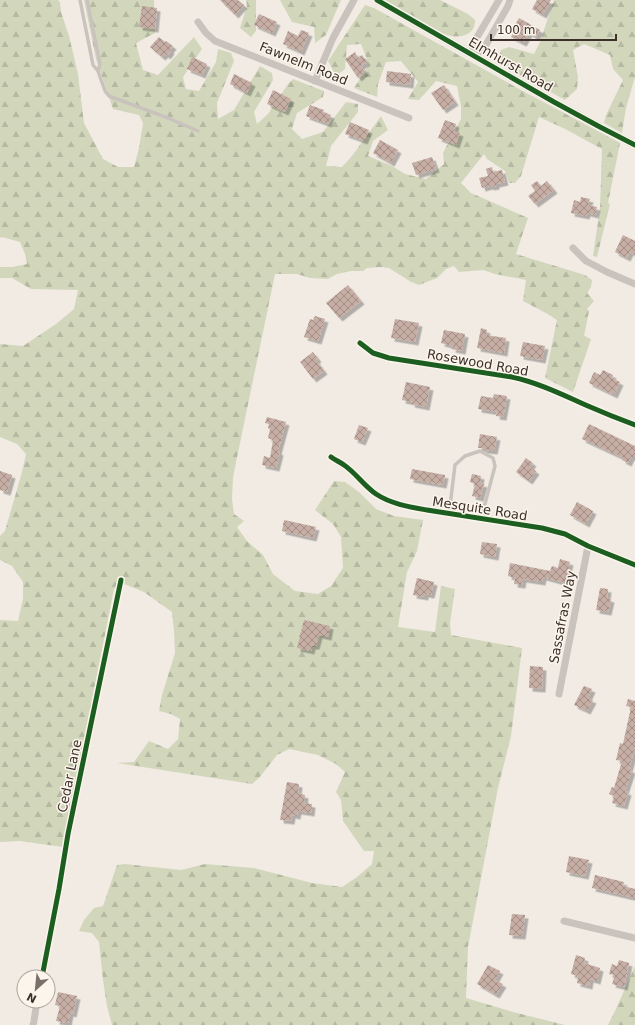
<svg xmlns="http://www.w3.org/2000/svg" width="635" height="1025" font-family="'DejaVu Sans',sans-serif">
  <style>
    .forest { fill: url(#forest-firs) }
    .building { fill: url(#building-cross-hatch); filter: url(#shadow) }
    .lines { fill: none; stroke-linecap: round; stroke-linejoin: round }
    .service { stroke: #cac3bd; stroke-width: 3.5 }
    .minor { stroke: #cac3bd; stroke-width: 7 }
    .tertiary { stroke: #cac3bd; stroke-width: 8 }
    .cycleway-casing { stroke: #fcf5ec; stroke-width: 8 }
    .cycleway { stroke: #1b5e20; stroke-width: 5 }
    .labels { text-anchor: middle; stroke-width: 3; stroke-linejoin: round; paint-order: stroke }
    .street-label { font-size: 13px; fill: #3c3029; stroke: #fcf5ec }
  </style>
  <defs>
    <pattern id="forest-firs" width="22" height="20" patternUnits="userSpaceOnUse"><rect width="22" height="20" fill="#d2d7bc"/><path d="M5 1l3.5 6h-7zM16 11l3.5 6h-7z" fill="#b5b9a2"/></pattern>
    <pattern id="building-cross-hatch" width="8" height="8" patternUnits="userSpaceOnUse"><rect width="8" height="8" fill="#c6aea4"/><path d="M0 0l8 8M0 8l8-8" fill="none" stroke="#a28e86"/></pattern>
    <filter id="shadow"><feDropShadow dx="3.5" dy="3.5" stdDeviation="0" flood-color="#0004"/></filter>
  </defs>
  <rect width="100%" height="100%" fill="#f1ebe4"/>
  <g class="forest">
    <path d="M0 0H58L60 2 61 12 69 36 78 74 84 123 103 159 118 167H134L139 148 143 123 139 115 113 109 96 59 84 0H154L155 33 136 43 143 70 158 75 194 37 202 49 183 77 186 89 199 91 216 62 218 49 231 53 234 61 217 103 218 119 234 110 260 66 272 73 273 80 254 112 257 124 268 114 288 84 293 79 324 91 323 97 297 113 292 129 302 139 323 132 346 102 358 104V112L331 146 326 166 342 167 352 156 381 116 388 130 373 141 368 156 392 166 405 174 426 179 444 164 443 153 461 119V106L457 86 436 81 419 100 408 99 418 82 401 61 386 62 378 84 377 97 354 88 369 65 361 44 347 45 345 69 336 76 328 61 365 5 374 8 521 90 620 143 608 203 610 204 597 257 593 256 600 208 602 149 565 129 539 117 521 176 515 183H509L505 171 487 159 484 154 461 183 471 193 528 218 516 254 585 275 592 280 591 287 587 293 594 301 587 309 589 311 584 336 591 339 573 392 545 378 557 320 546 313 523 301 526 280 495 274 483 270 459 272 454 266 446 269 437 278 419 285 411 282 389 268 381 267 367 268 363 271H351L337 274 328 279 310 278 297 274H275L233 477 232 499 234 514 244 521 237 527 247 541 263 555 273 574 295 591 318 594 331 586 343 568 341 537 333 524 315 510 334 481 345 482 359 492 376 509 394 516 423 520 417 551 407 572 398 627 435 632 441 586 455 589 450 623 451 635 522 648 511 736 498 788 468 947 466 998 513 1012 565 1025H112L107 1006 103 980 99 942 92 933 79 931 84 920 94 908 103 906 117 865 125 864 181 870 205 864 254 868 312 883 342 887 357 877 372 864 374 851H364L343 821 341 800 336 792 345 772 336 764 318 755 289 749 277 755 259 778 252 784 117 763 134 762 149 741 168 749 178 739 180 719 171 714 159 711 162 695 175 653 174 631 172 612 144 592 124 584 114 589 63 847 20 841 0 842V620L18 621 23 599V582L12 566 0 560V536L5 531 22 472 26 454 17 444 0 437V344L23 346 56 324 74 309 78 290 31 289 12 278H0V267H12L27 264 25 254 20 242 2 237 0 238Z"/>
    <path d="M246 0H256V31L251 37 240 28 247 6Z"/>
    <path d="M280 0H341L326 35 315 43 314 27 292 22Z"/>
    <path d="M385 0H440L468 14 475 20C475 22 475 24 474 27 469 38 454 38 444 34Z"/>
    <path d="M554 0H635V77L626 108 622 133 604 123 606 115 623 80 613 69 610 55 584 44 573 50 578 77 577 89 565 100 497 62 501 50 509 47 534 54 540 42Z"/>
    <path d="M635 966V1025H608L615 1011Z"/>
  </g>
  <g class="building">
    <path d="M220 0H238L244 5 235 15Z"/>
    <path d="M537 0H551L543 15 532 9Z"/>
    <path d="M142 6 157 8 155 29 139 27Z"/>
    <path d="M259 14 277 22 272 33 254 25Z"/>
    <path d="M519 18 540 30 536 37 529 33 523 43 511 37 517 26 515 25Z"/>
    <path d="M301 30 309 33 301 52 283 44 288 31 298 36Z"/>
    <path d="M159 37 165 42 166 41 173 46 170 50 171 51 167 56 165 54 162 57 150 47Z"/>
    <path d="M355 52 358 58 362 55 367 62 361 66 365 72 358 78 345 59Z"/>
    <path d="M192 57 207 64 202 75 187 69Z"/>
    <path d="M387 71 411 74 410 85 386 82Z"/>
    <path d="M234 74 252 83 247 93 230 84Z"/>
    <path d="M444 85 455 102 443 110 431 93Z"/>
    <path d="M273 90 291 99 285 112 267 104Z"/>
    <path d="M310 105 324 110 323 112 331 115 328 124 306 116Z"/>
    <path d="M445 120 456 124 454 131 460 133 456 145 438 138Z"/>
    <path d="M350 122 369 130 364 141 345 134Z"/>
    <path d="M380 140 398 150 391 163 373 153Z"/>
    <path d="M432 157 436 169 416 175 412 163Z"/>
    <path d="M492 167 493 172 502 170 505 182 496 184V186L491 187 490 186 482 188 479 178 488 176 486 169Z"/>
    <path d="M537 181 541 186 547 181 554 190 535 204 528 196 535 191 531 185Z"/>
    <path d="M581 197 590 199 588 205 597 207 595 215 587 213 586 216 571 213 574 200 580 202Z"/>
    <path d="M623 235 635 241V255L630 252 627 258 615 252Z"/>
    <path d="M348 285 361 301 339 318 326 303Z"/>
    <path d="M315 316 325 319 318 341 304 337 310 319 313 320Z"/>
    <path d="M395 319 419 323 415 342 391 338Z"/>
    <path d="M481 328 487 330 486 335 506 338 504 353 477 348Z"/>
    <path d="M444 330 465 334 462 351 452 349 453 346 441 343Z"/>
    <path d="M523 342 545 346 542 360 520 356Z"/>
    <path d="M313 352 318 359 316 360 324 371 313 379 300 362Z"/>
    <path d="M603 370 613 375 612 378 620 382 614 395 589 383 594 372 600 375Z"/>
    <path d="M406 382 430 387 426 407 411 404 412 402 402 400Z"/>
    <path d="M494 394 507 396 503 417 496 416 497 412 478 409 481 396 493 398Z"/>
    <path d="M267 417 286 422 278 451 280 452 276 468 262 465 264 456 270 458 273 440 268 438 270 429 268 428 269 424 265 423Z"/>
    <path d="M589 424 635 446V459L631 457 628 463 622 460 623 458 582 439Z"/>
    <path d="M359 425 368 428 362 442 354 439Z"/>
    <path d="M480 434 497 437 494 451 485 450 481 448H478Z"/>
    <path d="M526 458 533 463 530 467 536 471 529 481 516 472Z"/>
    <path d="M412 469 445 475 443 485 410 479Z"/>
    <path d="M0 471 12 475 7 492 0 490Z"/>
    <path d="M472 474 481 476 480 483 484 484 480 498 472 496 475 484 470 482Z"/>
    <path d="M577 502 593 511 586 524 570 515Z"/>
    <path d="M284 520 316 527 313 538 282 531Z"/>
    <path d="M482 542 497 544 495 557 480 554Z"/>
    <path d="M560 559 570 562 565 583 543 577 542 582 523 579 522 585 514 584 515 578 508 576 510 563 550 571 552 566 558 568Z"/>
    <path d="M417 578 434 582 431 595 425 594V597L413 595Z"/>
    <path d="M600 588 608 589 607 598 611 599 608 612 596 610Z"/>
    <path d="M304 620 330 626 328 637 319 635 316 646H312L311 651 297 648Z"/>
    <path d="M530 666 543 667 542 689 529 688Z"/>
    <path d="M584 686 592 689 588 698 593 700 587 711 574 705Z"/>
    <path d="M628 699 635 701V747L629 769 632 770 625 791 628 792 624 806 612 803 614 796 609 794 612 787 614 788 622 761 616 760 620 743 623 744 631 707 626 706Z"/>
    <path d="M287 782 299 784 298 793 305 795 304 803 312 804 311 813 298 811 297 816 292 815 291 821 280 820Z"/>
    <path d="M569 856 589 860 585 876 566 872Z"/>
    <path d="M595 875 624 882 623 886 635 889V898L592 888Z"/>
    <path d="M512 914 525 915 522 936 509 935Z"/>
    <path d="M576 955 585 958 584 963 600 968 597 981 590 979 589 986 577 983 578 976 571 974Z"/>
    <path d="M619 960 629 963 624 987 612 984 615 975 609 974 612 964 617 966Z"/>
    <path d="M488 965 500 971 495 980 503 984 496 995 477 984Z"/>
    <path d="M58 992 77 996 73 1014 70 1013 68 1023 56 1021 60 1006 55 1005Z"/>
  </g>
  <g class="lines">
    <g class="service">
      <path d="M80 0 93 65 98 71 100 64 87 0"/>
      <path d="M98 71 105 91 109 96 168 118 198 131"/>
      <path d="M449 514 455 465 465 456 480 451 493 458 495 466 481 519"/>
    </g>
    <g class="minor">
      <path d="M499 0 473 44V55L483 50 508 6 510 0"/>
      <path d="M198 22 206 33 215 41 409 118"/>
      <path d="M315 81 333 38 354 0"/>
      <path d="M573 248 586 261 607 272 635 284"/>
      <path d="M360 343 373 353 389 358 512 377C539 383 563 395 588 406 604 413 619 419 635 425"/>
      <path d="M331 457C335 460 340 462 344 465 356 473 364 486 376 494 391 504 410 507 427 510L542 528 565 534 588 546 635 565"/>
      <path d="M559 694 588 546"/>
      <path d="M564 921 635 938"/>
      <path d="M42 977 59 889 68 834 121 580"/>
      <path d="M33 1025 34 1021 37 1001"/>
    </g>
    <path class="tertiary" d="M377 0 554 102 600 127 635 145"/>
    <g class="cycleway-casing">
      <g id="cycleway">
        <path d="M377 0 554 102 600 127 635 145"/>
        <path d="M360 343 373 353 389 358 512 377C539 383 563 395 588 406 604 413 619 419 635 425"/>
        <path d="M331 457C335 460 340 462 344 465 356 473 364 486 376 494 391 504 410 507 427 510L542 528 565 534 588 546 635 565"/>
        <path d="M42 977 59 889 68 834 121 580"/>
      </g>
    </g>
    <use href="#cycleway" class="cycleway"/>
  </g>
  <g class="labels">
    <g class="street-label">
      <text transform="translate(304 63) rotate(22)" y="5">Fawnelm Road</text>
      <text transform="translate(511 64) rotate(30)" y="5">Elmhurst Road</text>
      <text transform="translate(478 362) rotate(10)" y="5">Rosewood Road</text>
      <text transform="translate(480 508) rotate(9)" y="5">Mesquite Road</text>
      <text transform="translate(562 617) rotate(-79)" y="5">Sassafras Way</text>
      <text transform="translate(69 776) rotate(-78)" y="5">Cedar Lane</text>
    </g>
  </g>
  <g transform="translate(36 989) rotate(207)"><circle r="19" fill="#fcf5ec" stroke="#afa69e"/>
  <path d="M0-3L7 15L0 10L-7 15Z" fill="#7b716a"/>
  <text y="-6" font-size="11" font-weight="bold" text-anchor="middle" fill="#3c3029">N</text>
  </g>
  <path d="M491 34v6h125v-6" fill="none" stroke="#3c3029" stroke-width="2"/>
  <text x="497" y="34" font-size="12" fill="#3c3029" stroke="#fcf5ec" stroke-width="3" paint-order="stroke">100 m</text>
</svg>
